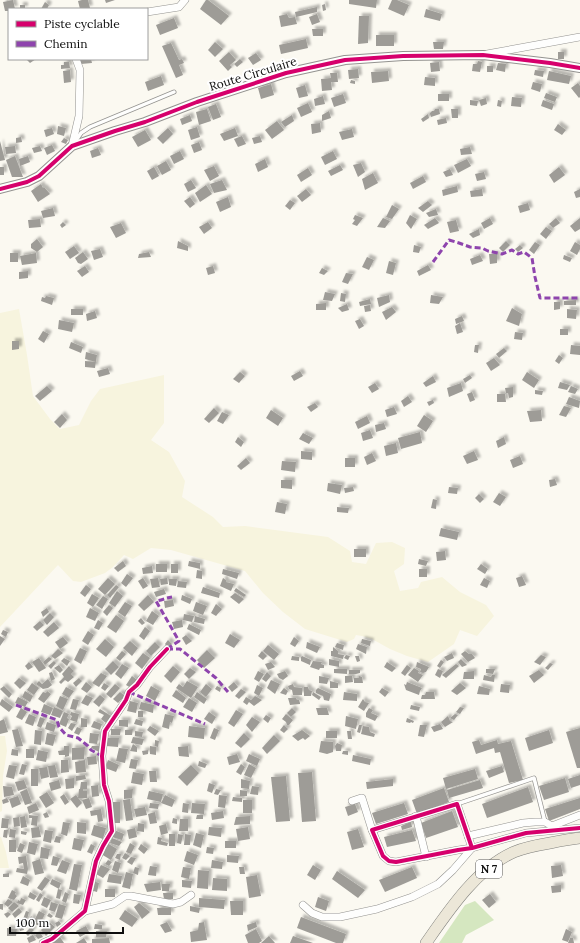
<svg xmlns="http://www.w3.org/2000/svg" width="580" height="943" font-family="Lora,serif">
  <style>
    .farmland { fill: #f7f4de }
    .forest { fill: #d5e7c0 }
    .building { fill: #9e9c97; filter: url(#shadow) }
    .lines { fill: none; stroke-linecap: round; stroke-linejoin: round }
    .service-casing { stroke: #949390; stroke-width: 5 }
    .minor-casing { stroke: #949390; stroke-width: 8 }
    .tertiary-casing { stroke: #949390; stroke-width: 10 }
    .primary-casing { stroke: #81817d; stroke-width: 12 }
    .service { stroke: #fefefd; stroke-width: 3.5 }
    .minor { stroke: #fefefd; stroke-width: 7 }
    .tertiary { stroke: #fefefd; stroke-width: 8 }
    .primary { stroke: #ece7d8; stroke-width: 11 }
    .quiet { stroke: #8e44ad; stroke-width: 3; stroke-dasharray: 6 3; stroke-linecap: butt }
    .cycleway-casing { stroke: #fff; stroke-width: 6 }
    .cycleway { stroke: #d6006c; stroke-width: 4 }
    .labels { text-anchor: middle; stroke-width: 4; stroke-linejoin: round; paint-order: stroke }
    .shield { fill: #fff; stroke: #565656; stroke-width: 1 }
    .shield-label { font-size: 11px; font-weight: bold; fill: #0d0d0d }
    .street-label { font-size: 12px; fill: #0d0d0d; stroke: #fff }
  </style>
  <defs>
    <filter id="shadow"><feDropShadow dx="3" dy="-3" stdDeviation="1" flood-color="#0004"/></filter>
  </defs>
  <rect width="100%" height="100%" fill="#fbf9f1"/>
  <g class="farmland">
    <path d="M19 309 27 355 33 396 50 419 60 429 79 425 91 401 100 389 164 375V423L151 440 169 452 185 481 182 497 213 517 223 527 245 526 328 537 350 551 352 562 366 564 376 543 392 542 405 548 404 564 394 571 400 591 418 588 421 582 442 577 460 592 486 605 494 616 477 636 460 630 454 644 428 662 407 656 390 649 372 639 362 636 356 635 354 639 347 642 305 629 283 612 263 593 245 571 171 550 151 548 133 559 124 555 113 567 105 573 81 582 73 581 58 565 0 627V313Z"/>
    <path d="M0 736H5L7 751 3 776 2 811 0 812Z"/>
    <path d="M0 837H1L6 852 9 868H0Z"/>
  </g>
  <path class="forest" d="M475 901 494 920 466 935 462 943H439L465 905Z"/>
  <g class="building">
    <path d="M13 0 15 9H9V11H5L3 2Z"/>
    <path d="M82 0H88L90 8 85 9H80L78 1Z"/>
    <path d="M105 0H115L106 3Z"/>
    <path d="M206 0H208L229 16 221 25 200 9Z"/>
    <path d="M349 0H377L376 8 349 4Z"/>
    <path d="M392 0H397L409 5 404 16 388 9Z"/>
    <path d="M45 2 49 5 47 9H41Z"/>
    <path d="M325 4 326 10 323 11 322 5Z"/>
    <rect x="20" y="5" width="5" height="4"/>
    <path d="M317 7V12L296 17 295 12Z"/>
    <path d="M426 9 442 14 440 21 424 17Z"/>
    <path d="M287 14 289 18 295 17 297 24 281 27 279 16Z"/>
    <path d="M317 14 320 22 312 25 309 17Z"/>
    <path d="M359 16H369L368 43 358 44Z"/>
    <path d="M174 18 178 28 160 35 156 25Z"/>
    <path d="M312 29H323V36H313Z"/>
    <rect x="376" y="35" width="18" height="11"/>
    <path d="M306 39 308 48 281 54 279 45Z"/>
    <path d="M215 42 223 49 215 57 208 50Z"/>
    <path d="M433 42H444L443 49H434Z"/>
    <path d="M171 43 179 60 182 59 184 63 179 65 183 75 176 78 162 46Z"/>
    <path d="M229 52 236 60 230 65 232 67 228 71 219 61Z"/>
    <rect x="558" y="52" width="6" height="7"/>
    <path d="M256 53 261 60 253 65 248 58Z"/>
    <path d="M26 59H36L30 63Z"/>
    <path d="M80 59H91L92 63 81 64Z"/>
    <path d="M240 59 243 62 237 67 234 64Z"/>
    <path d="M478 61 482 62 480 72 472 71 473 64H477Z"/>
    <path d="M64 62H69L70 68 61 69V65H64Z"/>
    <path d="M439 62 440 71 431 72 430 63Z"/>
    <path d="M498 63 506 64 505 72 496 70Z"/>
    <rect x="487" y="66" width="6" height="6"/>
    <path d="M358 69 359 78 349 79 348 70Z"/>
    <path d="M70 70 71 82 64 83 63 71Z"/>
    <path d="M535 70 544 71 543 77 534 75Z"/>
    <path d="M388 71 389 81 372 83 371 72Z"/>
    <path d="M549 71 571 76 569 84 547 80Z"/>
    <path d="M330 73H337L338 82H331L332 90 322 91 321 79 331 78Z"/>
    <path d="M161 76 164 85 148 91 145 82Z"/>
    <path d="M425 77 435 78V86L424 85Z"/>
    <path d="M351 80 355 81V84L350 83Z"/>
    <path d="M533 82 542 84 540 92 531 89Z"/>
    <path d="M578 83 580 86V97L579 98 571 88Z"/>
    <path d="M271 84 274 95 261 99 258 88Z"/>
    <path d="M305 85 308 96 299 98 296 88Z"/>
    <path d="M546 93 557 97 555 102 544 98Z"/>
    <path d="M343 94 346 103 334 107 331 98Z"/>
    <rect x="438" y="94" width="11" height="7"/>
    <path d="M323 96 325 104 315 106 314 99Z"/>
    <path d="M512 97 522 98 521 107 511 106Z"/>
    <path d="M486 98 487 104 481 106 479 100Z"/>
    <path d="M470 100 478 101 477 106 470 105Z"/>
    <path d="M498 100 502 101 501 107 497 106Z"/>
    <path d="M543 100 554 104 552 110 541 106Z"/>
    <path d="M308 103 312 112 301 117 297 108Z"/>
    <path d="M216 104 221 117 213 120 208 107Z"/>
    <path d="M207 109 211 121 199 125 196 112Z"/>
    <path d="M435 109H439L440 114 431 117 430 114V113L432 111H434Z"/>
    <path d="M451 109H458V118H452Z"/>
    <path d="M329 111 331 118 322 121V115Z"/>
    <path d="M428 114 429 118 423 122 421 119Z"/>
    <path d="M190 115 192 121 182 125 180 119Z"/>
    <path d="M292 115 294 121 285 127 281 122Z"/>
    <path d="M446 118 447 123 438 125 437 120Z"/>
    <path d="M277 121 284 130 272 139 265 130Z"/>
    <path d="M320 123 321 132 312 134 311 124Z"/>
    <path d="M558 124 566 130 562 135 554 130Z"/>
    <path d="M58 126 66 128 64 136 57 134Z"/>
    <path d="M197 127 200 137 191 140 188 130Z"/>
    <path d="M52 128 54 134 46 137 44 130Z"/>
    <path d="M168 128 173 134 163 144 157 138Z"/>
    <path d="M235 128 238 136 224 141 220 134Z"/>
    <path d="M352 129 354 137 342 140 339 132Z"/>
    <path d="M145 130 151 140 138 147 132 137Z"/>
    <path d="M242 136 246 144 238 147 234 139Z"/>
    <path d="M260 136 262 142 254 144 252 138Z"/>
    <path d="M21 137 22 142 16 143V138Z"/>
    <path d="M64 138 68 140 66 144 61 142Z"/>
    <path d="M0 141 5 160 0 161Z"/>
    <path d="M199 142 202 150 194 153 191 145Z"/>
    <path d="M52 145 55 151 47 155 44 148Z"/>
    <path d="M15 146 16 153 6 154 5 147Z"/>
    <path d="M40 146 42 151 34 153 32 148Z"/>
    <path d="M470 147 472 154 461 155 460 149Z"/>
    <path d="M98 148 101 155 92 158 90 151Z"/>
    <path d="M180 151 184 159 174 164 170 156Z"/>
    <path d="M333 151 337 159 325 165 321 157Z"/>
    <path d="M15 156 23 177H12L6 160Z"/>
    <path d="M28 156 30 162 20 166 19 159Z"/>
    <path d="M265 159 268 167 258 172 255 164Z"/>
    <path d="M467 159 471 166 458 173 454 165Z"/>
    <path d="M166 161 171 170 162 175 157 166Z"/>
    <path d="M361 163 365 172 358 177 353 165Z"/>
    <path d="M340 165 343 170 331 176 328 171Z"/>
    <path d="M214 166 219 176 210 181 204 170Z"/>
    <rect x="0" y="167" width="4" height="8"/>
    <path d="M154 167 159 176 152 180 147 171Z"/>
    <path d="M559 167 565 175 554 183 549 175Z"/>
    <path d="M308 168 312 175 301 182 297 175Z"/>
    <path d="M450 169 453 175 446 177 443 172Z"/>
    <path d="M484 172 486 179 477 181 475 174Z"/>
    <path d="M373 173 378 183 365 190 362 179Z"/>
    <path d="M423 176 426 182 413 189 410 183Z"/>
    <path d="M191 180 196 188 188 192 184 184Z"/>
    <path d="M222 180 227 190 214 193 210 184Z"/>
    <path d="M41 184 43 188 44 187 50 194 38 202 31 191Z"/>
    <path d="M206 185 212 194 200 202 195 193Z"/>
    <path d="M457 186 458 192 443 196 442 190Z"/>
    <path d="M306 189 311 195 302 202 297 196Z"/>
    <path d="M482 189 483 196 471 197 470 191Z"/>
    <path d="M580 189V197L576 198 574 192Z"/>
    <path d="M190 197 195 204 190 208 184 201Z"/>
    <path d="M228 197 231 207 220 212 216 202Z"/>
    <path d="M290 200 295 203 290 210 285 206Z"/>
    <path d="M428 201 432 205 423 212 418 208Z"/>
    <path d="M528 203 530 210 520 213 518 206Z"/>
    <path d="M392 205 399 209 392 219 386 217Z"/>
    <path d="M53 208 55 216 43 218 41 211Z"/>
    <path d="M436 209 438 215 429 217 426 213Z"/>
    <path d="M355 215 363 218 357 226 352 224 355 220 353 219Z"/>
    <path d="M410 215 417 219 411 229 406 223Z"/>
    <path d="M383 218 390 221 385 228 377 227Z"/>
    <path d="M435 218 439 223 428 229 424 225Z"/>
    <path d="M490 218 493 224 484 229 481 223Z"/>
    <path d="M556 218 560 223 553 228 549 224Z"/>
    <path d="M580 218V229L575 232 570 226Z"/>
    <path d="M40 219 41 227 29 228 28 220Z"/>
    <path d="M456 220 459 231 450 233 447 222Z"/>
    <path d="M63 222 66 225 62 228 60 225Z"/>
    <path d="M208 222 212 228 204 234 199 227Z"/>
    <path d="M121 223 126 233 116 238 110 227Z"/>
    <path d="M546 227 552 231 546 239 540 234Z"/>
    <path d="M479 229 480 235 473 238 469 234Z"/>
    <path d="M37 239 43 247 37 252 31 248V244Z"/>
    <path d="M178 241 188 246V251L177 248Z"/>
    <path d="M506 241 510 245 503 252 499 248Z"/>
    <path d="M535 242 540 245 534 254 529 250Z"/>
    <path d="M575 242 580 245V249L577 255 570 251Z"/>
    <path d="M414 245 421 247 419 253 413 252Z"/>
    <path d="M520 245 523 248 518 252 515 249Z"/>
    <path d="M74 246 79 253 70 259 65 252Z"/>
    <path d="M100 249 103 257 94 260 91 251Z"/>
    <path d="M83 252 88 259 81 264 78 263 75 258Z"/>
    <path d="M149 252 151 257 138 258 139 254Z"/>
    <rect x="10" y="253" width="8" height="9"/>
    <path d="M36 253 37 263 22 265 20 256Z"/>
    <path d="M489 254H497V263L490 264Z"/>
    <path d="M480 255 483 261 472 265 470 259Z"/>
    <path d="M564 255 572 258 570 262 563 259Z"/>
    <path d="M367 257 374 260 369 270 362 267Z"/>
    <path d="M389 261 396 263 393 275 386 273Z"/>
    <path d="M428 265 431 270 419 276 417 271Z"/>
    <path d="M85 266 89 272 82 277 77 271Z"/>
    <path d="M213 266 215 273 208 275 206 268Z"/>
    <path d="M322 268 328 271 324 275 319 273Z"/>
    <path d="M28 271V278L19 279V272Z"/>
    <path d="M346 273 353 274 348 284 342 282Z"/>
    <path d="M325 292 335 294 332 301 323 300Z"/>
    <path d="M341 293 346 294 345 302 340 301Z"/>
    <path d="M389 295 390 302 379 307 377 298Z"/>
    <path d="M431 295 443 297 439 304 430 303Z"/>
    <path d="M46 296 54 298 52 305 41 301 42 297 45 298Z"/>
    <path d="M370 299 371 304 360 306 359 302Z"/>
    <path d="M576 300V305H564V301Z"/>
    <path d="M554 302H560V309L554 310Z"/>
    <path d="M326 303V310H316V304Z"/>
    <path d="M347 304 349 310 342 312 338 308Z"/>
    <path d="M370 305 371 311 365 312 364 306Z"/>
    <path d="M392 307 396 312 386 320 382 312Z"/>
    <path d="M512 308 522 314 519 326 506 321Z"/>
    <rect x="71" y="309" width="12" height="6"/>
    <path d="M567 309 577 310 576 319 567 318Z"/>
    <path d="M95 311 97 318 87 321 86 314Z"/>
    <path d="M462 316 464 321 456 324 455 319Z"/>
    <path d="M360 319 364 326 359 329 355 321Z"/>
    <path d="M59 320 74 323 72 332 58 329Z"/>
    <path d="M460 323 463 332 457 334 455 326Z"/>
    <rect x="560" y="329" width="8" height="6"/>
    <path d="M43 331 49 334 44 343 38 339Z"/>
    <path d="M515 332 523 333 522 340 514 339Z"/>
    <path d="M12 341H19V349L12 350Z"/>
    <path d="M71 342 83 347 81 353 69 348Z"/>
    <path d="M475 345H479L478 353 474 352Z"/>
    <path d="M571 345 580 346V355L570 354Z"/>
    <path d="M504 348 507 351 499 358 496 354Z"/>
    <path d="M86 352 97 355 95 368 85 367V361L96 362 85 359Z"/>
    <path d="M559 355 563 358 559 364 555 361Z"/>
    <path d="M494 358 500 365 491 371 486 363Z"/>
    <path d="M108 368 110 374 99 377 97 371Z"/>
    <path d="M300 371 303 376 294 381 291 376Z"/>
    <path d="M240 372 245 376 239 383 233 379Z"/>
    <path d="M527 372 539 380 534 388 522 380Z"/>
    <path d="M470 375 472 378 465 383 463 379Z"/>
    <path d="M433 376 436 382 426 387 423 383Z"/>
    <path d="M560 382 570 385 567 390 558 388Z"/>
    <path d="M375 383 379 389 372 393 368 387Z"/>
    <path d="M461 383 463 391 449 397 447 388Z"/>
    <path d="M47 386 52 391 40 401 35 396Z"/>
    <path d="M571 386 578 389 575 394 568 392Z"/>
    <path d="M513 387V397L509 398 508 393H506L505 388Z"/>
    <path d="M535 390 543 391 542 395 535 394Z"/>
    <path d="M472 392 475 400 470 402 467 394Z"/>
    <path d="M497 394H505L506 402H497Z"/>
    <path d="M408 396 412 402 404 407 401 401Z"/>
    <path d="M569 397 580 401 579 408 566 404Z"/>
    <path d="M433 400 434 403 429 406 427 402Z"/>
    <path d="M315 403 318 407 311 412 307 407Z"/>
    <path d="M564 406 571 408 566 417 559 415Z"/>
    <path d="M394 407 397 414 387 417 385 410Z"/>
    <path d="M214 408 219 413 209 423 204 419Z"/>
    <path d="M271 410 283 418 278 426 266 418Z"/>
    <path d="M541 410 542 421 530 422 527 411Z"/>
    <path d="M222 412 229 415 223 424 217 421Z"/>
    <path d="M62 414 67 420 60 428 54 422Z"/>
    <path d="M424 415 433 421 426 432 417 426Z"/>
    <path d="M367 416 370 423 358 429 355 422Z"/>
    <path d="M384 423 386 429 376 432 375 425Z"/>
    <path d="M370 430 373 438 363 441 361 433Z"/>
    <path d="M420 432 422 443 401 449 398 438Z"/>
    <path d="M303 433 313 438 309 444 299 439Z"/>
    <path d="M238 437 244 442 241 447 235 442Z"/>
    <path d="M504 437 506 444 498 448 496 441Z"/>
    <path d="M396 443 398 453 386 456 384 446Z"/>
    <path d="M301 451 312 452V460L301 459Z"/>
    <path d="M474 451 478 460 467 464 463 456Z"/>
    <path d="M372 453 376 461 367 465 364 457Z"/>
    <path d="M520 456 523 464 513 468 510 460Z"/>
    <path d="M246 458 250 463 241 470 237 466Z"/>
    <rect x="345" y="458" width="10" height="9"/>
    <path d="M282 461 296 462 295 472 281 470Z"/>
    <path d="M555 479 557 485 550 487 549 480Z"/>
    <path d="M281 480H292V489L281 488Z"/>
    <path d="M328 483 342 485 340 494 327 491Z"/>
    <path d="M353 487 354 491 345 493 344 488Z"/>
    <path d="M449 487 458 488 457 494 448 493Z"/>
    <path d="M499 493 506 497 500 506 493 502Z"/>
    <path d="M479 494 484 499 480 503 475 498Z"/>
    <path d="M433 499 437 500 436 509 431 508Z"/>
    <path d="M277 502 287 504 285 514 275 512Z"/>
    <path d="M337 507 349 508 348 513 337 512Z"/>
    <path d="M441 528 459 532 457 540 439 536Z"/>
    <rect x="354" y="549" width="12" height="8"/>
    <path d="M445 551 446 560 437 561 436 552Z"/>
    <path d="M419 559 428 561 426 566 418 564Z"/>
    <path d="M123 561 126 566 118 572 114 568Z"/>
    <path d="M189 561 200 563V569L188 566Z"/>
    <rect x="156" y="564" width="11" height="8"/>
    <rect x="171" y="564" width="7" height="9"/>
    <path d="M481 564 488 569 485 574 477 569Z"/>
    <path d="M152 566 153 573 143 574 142 568Z"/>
    <path d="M223 569 239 573 237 579 222 574Z"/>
    <rect x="419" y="569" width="8" height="8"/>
    <path d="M197 570 202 571V579L196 578Z"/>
    <path d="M127 574 133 578 126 587 121 583Z"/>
    <path d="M522 576 526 585 519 587 516 578Z"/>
    <path d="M108 578 115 584 105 595 98 589Z"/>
    <path d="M143 578 148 586 143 589 138 581Z"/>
    <path d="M158 578 160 587 152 588 150 579Z"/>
    <path d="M167 578 168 584 161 585 160 579Z"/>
    <path d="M223 578 226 580V582L234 584 231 591 220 586Z"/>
    <path d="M484 578 490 581 487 588 480 585Z"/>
    <path d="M169 579H177L176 586 169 585Z"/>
    <path d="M178 581 187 582 186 588 177 587Z"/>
    <path d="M86 585 91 589 85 597 80 593Z"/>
    <path d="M116 585 119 587 110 598 107 595Z"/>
    <path d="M203 587 220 593 219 598 201 593Z"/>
    <path d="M236 588 246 595 244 597 234 591Z"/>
    <path d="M164 589 166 594 156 597 154 592Z"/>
    <path d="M117 591 123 596 115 607 109 603Z"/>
    <path d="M235 593 244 599 239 604 230 597Z"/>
    <path d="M92 594 99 598 93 607 87 603Z"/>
    <path d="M148 595 154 602 144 611 138 605Z"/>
    <path d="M182 595 192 599 190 604 181 600Z"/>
    <path d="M103 596 108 599 102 609 96 605Z"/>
    <path d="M173 600 174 606 165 608 164 601Z"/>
    <path d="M125 602 132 606 125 617 118 612Z"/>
    <path d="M196 602 207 606 203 615 193 611Z"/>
    <path d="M216 604 222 609 216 616 211 613Z"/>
    <path d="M109 605 113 608 107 616 103 612Z"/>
    <path d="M47 608 49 612 43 617 41 612Z"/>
    <path d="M90 608 99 613 95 621 86 617Z"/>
    <path d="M152 611 159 616 153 625 146 621Z"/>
    <path d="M50 613 54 617 47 625 43 620Z"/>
    <path d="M184 614 194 616 192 622 183 620Z"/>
    <path d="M116 615 124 621 116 633 107 627Z"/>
    <path d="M195 616 205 619 204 624 194 622Z"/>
    <path d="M141 618 145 623 142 625 138 621Z"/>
    <path d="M98 620 103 623 99 630 94 628Z"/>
    <path d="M182 620 183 627 174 629 172 622Z"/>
    <path d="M40 621 44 625 37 631 33 627Z"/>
    <path d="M54 622 59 628 48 637 43 632Z"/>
    <path d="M189 624 201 630 199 635 187 629Z"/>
    <path d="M145 627 150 631 144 640 139 636Z"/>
    <path d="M3 630 8 632 6 637 1 634Z"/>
    <path d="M88 631 94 635 88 645 82 641Z"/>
    <path d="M230 634 240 640 234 648 225 643Z"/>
    <path d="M186 635 192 641 186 645 182 638Z"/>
    <path d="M0 636 5 639 0 646Z"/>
    <path d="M63 637 68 643 60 649 55 642Z"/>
    <path d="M294 637 299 641 295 647 290 644Z"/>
    <path d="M105 639 114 647 106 657 96 649Z"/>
    <path d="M362 639 371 641 370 646 361 643Z"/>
    <path d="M168 640 172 644 168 648 165 644Z"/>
    <path d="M130 641 138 648 132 656 123 648Z"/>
    <path d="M155 642 160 647 151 656 146 651Z"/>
    <path d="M307 642 320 647 317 653 306 648Z"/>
    <path d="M337 643 344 645 343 650 335 647Z"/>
    <path d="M358 644 367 647 366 654 356 649Z"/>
    <path d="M268 645 279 654 274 660 263 651Z"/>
    <path d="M333 647 338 651V654L344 655 343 659 331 656V651H333Z"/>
    <path d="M80 648 87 651 81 664 74 660Z"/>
    <path d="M58 649 63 653 55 659 51 656Z"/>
    <path d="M207 650 215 658 204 668 197 660Z"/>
    <path d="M122 651 126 654 120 661 116 658Z"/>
    <path d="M262 651 267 656 263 660 258 656Z"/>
    <path d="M465 651 469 654H472L475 658 468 662 461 654Z"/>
    <path d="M143 653 150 658 142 669 135 663Z"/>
    <path d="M452 653 454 658 447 661 444 657Z"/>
    <path d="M346 655 350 656 348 660 344 658Z"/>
    <path d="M541 655 546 657 540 665 534 662Z"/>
    <path d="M292 656 299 657V661L291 660Z"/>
    <path d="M302 656 311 660 310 665 301 661V657Z"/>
    <path d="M355 656H359L360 661 357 662Z"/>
    <path d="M49 657 52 659 45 665 43 662Z"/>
    <path d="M39 658 46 668 39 672 32 662Z"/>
    <path d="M64 658 70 661 67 666 61 661Z"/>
    <path d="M329 659 339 661V667L329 665Z"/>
    <path d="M461 659 467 665 462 667 458 662Z"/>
    <path d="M441 660 444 662 440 668 437 666Z"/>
    <path d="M54 661 56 663 51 669 48 666Z"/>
    <path d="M113 661 119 667 111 675 105 669Z"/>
    <path d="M313 661 322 662 321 664 324 665V668H320L319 670 310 667Z"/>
    <path d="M29 662 33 667 28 670 25 666Z"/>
    <path d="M271 662 275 667 268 670 265 664Z"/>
    <path d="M387 662 396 668 392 672 384 667Z"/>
    <path d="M417 662 429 667 426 672 423 673 420 672 421 669 416 667Z"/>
    <path d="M550 663 553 664 548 670 545 668Z"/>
    <path d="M122 664 129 668 121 679 115 674Z"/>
    <path d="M456 664 459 666 446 678 442 675Z"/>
    <path d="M59 665 63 670 60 673 54 668Z"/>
    <path d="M407 665 411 668 405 676 401 673Z"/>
    <path d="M69 666 74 671 71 674 74 677 68 682 65 680 61 684 59 682 64 677 62 674Z"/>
    <path d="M173 666 180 672 171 683 164 676Z"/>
    <path d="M190 668 196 672 189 679 184 674Z"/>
    <path d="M414 668 419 671 418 673 423 675 418 682 408 675Z"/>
    <path d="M334 669H347V674L334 673Z"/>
    <path d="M438 669 443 671 440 678 435 675Z"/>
    <path d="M486 669H495L493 674 486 673Z"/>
    <path d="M349 670H360V673L356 674H349Z"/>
    <path d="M539 670 544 675 534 683 529 676Z"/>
    <path d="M258 671 264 674 259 682 254 679Z"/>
    <path d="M285 671 288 676 283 680 279 678 277 674Z"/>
    <path d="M474 671V679H463L464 672Z"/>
    <path d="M52 672 55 679 51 681 49 673Z"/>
    <path d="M267 672 271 676 266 682 262 679Z"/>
    <path d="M101 673 107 676 99 687 92 683Z"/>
    <path d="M484 675 491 677 492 675H495L494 682 483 680Z"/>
    <path d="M132 676 137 680 131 688 126 685Z"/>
    <path d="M319 676 329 678 327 684 319 683Z"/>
    <path d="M345 676H352L353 682 345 683Z"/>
    <path d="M359 676 362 677 363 683H354V678H359Z"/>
    <path d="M19 678 26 683 20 689 14 683Z"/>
    <path d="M79 678 82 681 76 687 73 683Z"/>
    <path d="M48 679 52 685 48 688 43 689 36 684 39 681 42 684Z"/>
    <path d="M271 680 280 684 275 694 267 688Z"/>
    <path d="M187 681 198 687 191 698 176 688 179 684 183 687Z"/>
    <path d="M330 681 338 683V688H330Z"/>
    <path d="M86 682 92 687 87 693 81 689Z"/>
    <path d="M234 682 238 687 232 692 228 687Z"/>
    <path d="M407 682 422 688 420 691 419 695 406 690 404 684 406 685Z"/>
    <path d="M32 683 39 688 34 695 27 690Z"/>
    <path d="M104 683 109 686 105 691 101 688Z"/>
    <path d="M460 683 466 688 457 695 451 691Z"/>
    <path d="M115 684 120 688 111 698 106 694Z"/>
    <path d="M206 684 212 689 206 697 200 692Z"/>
    <path d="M293 684 294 687 302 688V695H293L292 690 289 689 288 686Z"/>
    <path d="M501 684 510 685 509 693 500 692Z"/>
    <path d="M257 685 263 688 259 696 254 693Z"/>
    <path d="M4 686 12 694 9 698 0 689Z"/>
    <path d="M151 686 160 691 155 701 146 696Z"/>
    <path d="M217 686 221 688 220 692 215 689Z"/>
    <path d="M479 686 490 689 489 695 477 694Z"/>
    <path d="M66 687 74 691 69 698 62 694Z"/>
    <path d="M304 687H308L309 690 312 691 311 696H304Z"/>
    <path d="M284 688 288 691 286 695 280 693Z"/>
    <path d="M318 688 331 694 329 701 324 700 323 696 316 693V690Z"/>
    <path d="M382 688 389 692 385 697 379 692Z"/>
    <path d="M241 689 246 692 239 699 235 696Z"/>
    <path d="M176 690 186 698 183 703 172 696Z"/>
    <path d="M25 691 33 696 30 702 22 697Z"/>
    <path d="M47 691 51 694 44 703 38 699 43 692 46 693Z"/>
    <path d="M120 692 125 696 118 703 113 699Z"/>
    <path d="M197 692 207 699 204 704 194 697Z"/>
    <path d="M313 692 321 697 319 700 312 695Z"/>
    <path d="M344 692 357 694V701L343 700Z"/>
    <path d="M426 692H434L435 699H421L422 695H425Z"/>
    <path d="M86 695 93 698 88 706 81 703Z"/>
    <path d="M100 695 105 699 99 707 93 702Z"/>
    <path d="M60 696 68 699 63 710 56 706Z"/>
    <path d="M255 696 262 700 254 706 249 702 247 705 243 702 246 697 251 700Z"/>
    <path d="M18 697 28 702 25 707 15 703Z"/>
    <path d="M189 698 197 703 192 712 183 707Z"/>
    <path d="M288 698H296L297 700H299L300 703V704L290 705Z"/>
    <path d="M2 699 13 707 9 712 0 705V703Z"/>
    <path d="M73 699 79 700 76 710 70 709Z"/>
    <path d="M363 699 365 702 369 703 364 711 358 707Z"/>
    <path d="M130 701 138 703 136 713 127 711Z"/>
    <path d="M141 702 154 705 153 713 139 709Z"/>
    <path d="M44 704 53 708 50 715 41 712Z"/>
    <path d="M411 705 420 707 419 711 410 709Z"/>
    <path d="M54 707 63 711 60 718 51 715Z"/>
    <path d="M460 707 464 708 460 714 456 712Z"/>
    <path d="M21 708 27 712 22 720 16 717Z"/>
    <path d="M292 708 296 712 291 717 287 713Z"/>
    <path d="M316 708H327L329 715H318Z"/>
    <path d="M369 708 373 710 371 713 378 716 375 721 366 717V713Z"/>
    <path d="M100 709 111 716 106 723 101 719 104 715 98 712Z"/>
    <path d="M236 710 243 714 234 727 228 723Z"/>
    <rect x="138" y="711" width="5" height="6"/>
    <path d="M64 712 69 714 67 718 69 719 66 727 59 724Z"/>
    <path d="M71 712 79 714 77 722 70 720 72 716 70 715Z"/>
    <path d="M209 712 216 717 212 724 204 719Z"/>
    <path d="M29 714 36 717 33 726 25 723Z"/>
    <path d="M165 714 174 716 172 723 170 722 169 729 162 727Z"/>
    <path d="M286 714 293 720 289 725H287L286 722 282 719Z"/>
    <path d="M455 714 458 715 454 720 450 718Z"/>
    <path d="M266 715 271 718 268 723 263 719Z"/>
    <path d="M346 716 358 719 356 729 345 726Z"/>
    <path d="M448 716 450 721 453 722 445 727 441 722Z"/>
    <path d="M40 717 45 719 41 728 37 726Z"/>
    <path d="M252 717 260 722 252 732 246 725Z"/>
    <path d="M81 718 87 719V727H81Z"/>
    <path d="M407 718 414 721 413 723 411 722 410 723 406 722Z"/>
    <path d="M4 719 8 732 0 734V721Z"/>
    <path d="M136 719 143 721 142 726 134 724Z"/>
    <path d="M119 720H128V727L119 726Z"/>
    <path d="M94 721 102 724 100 730 91 727Z"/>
    <path d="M47 722 56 725 54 732 45 729Z"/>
    <path d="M71 723 76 724 72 731 68 728Z"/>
    <path d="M440 724 443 729 434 732 431 727Z"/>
    <path d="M284 725 288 729 284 733 280 730Z"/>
    <path d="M359 725H362L360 733 357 732Z"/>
    <path d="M420 725H427L424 737 418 736Z"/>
    <path d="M150 726 159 731 155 736 147 730Z"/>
    <path d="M189 726 205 728 204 739 188 737Z"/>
    <path d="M363 726 369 727 370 732 375 734 374 737 361 734Z"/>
    <path d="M77 727 82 729 79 735 74 733Z"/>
    <path d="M214 728 219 730 215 740 210 738Z"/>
    <path d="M580 728V768H577L566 732Z"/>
    <path d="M18 729 23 746 16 747 12 730Z"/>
    <path d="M111 729H121L120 735H111Z"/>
    <path d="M133 729 132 735H125V730Z"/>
    <path d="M35 730 42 731 41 745 34 744Z"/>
    <path d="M302 730 310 736 305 740 303 738 298 741 292 736Z"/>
    <path d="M549 730 553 743 529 751 525 738Z"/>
    <path d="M135 731 143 732 142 737 135 736Z"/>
    <rect x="326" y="731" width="11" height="7"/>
    <path d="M347 731H351L352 739H348Z"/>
    <path d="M47 733 56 735 53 746 45 744Z"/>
    <path d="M90 733 99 734 97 744 89 743Z"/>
    <path d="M244 733 250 739 241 748 235 743Z"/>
    <path d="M274 735 280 741 267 754 262 748Z"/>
    <path d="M133 737 144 739 142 745 131 743Z"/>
    <path d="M106 738H119L118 747 106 746Z"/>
    <path d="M155 740 159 741 158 747 155 746Z"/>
    <path d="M479 740 481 745 497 740 498 744 511 741 523 780 509 783 500 752 495 753 494 748 476 754 472 742Z"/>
    <path d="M321 741 333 742V752L327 754 319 752Z"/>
    <path d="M337 743 342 745 341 751H336L335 746Z"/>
    <path d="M133 744 137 747V752L130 751Z"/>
    <path d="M64 746H69V756L65 757V755H59L58 751 64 750Z"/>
    <path d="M92 746H99V752L91 748Z"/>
    <path d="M150 746 156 747V755L150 754Z"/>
    <path d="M188 746 189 757 179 756 178 747Z"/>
    <path d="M85 747 84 759 72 760V748Z"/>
    <path d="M119 748 128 749 125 763 116 761Z"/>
    <path d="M12 749 18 750V756L11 755Z"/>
    <rect x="26" y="749" width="8" height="9"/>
    <path d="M38 750 48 752 46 762 36 760Z"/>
    <path d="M148 750V754L143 755 142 751Z"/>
    <path d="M343 751H348V755L342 754Z"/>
    <path d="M237 754 240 762 229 765 227 757Z"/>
    <path d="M249 754 260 759 257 766 246 761Z"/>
    <path d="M353 755 371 759 370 765 352 761Z"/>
    <path d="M96 756 97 764 88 765 87 757Z"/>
    <path d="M131 759 138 760 136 769 129 768Z"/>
    <path d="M61 760H68L69 772 61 773Z"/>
    <path d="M85 760 86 772 76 773 75 762Z"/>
    <path d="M108 760 119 765 116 772 105 768Z"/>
    <path d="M199 761 207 764 205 768 198 766Z"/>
    <path d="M22 764 27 765 24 775 19 774Z"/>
    <path d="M241 764 245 767 241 775 236 772Z"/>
    <path d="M249 764 256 768 251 778 244 775Z"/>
    <path d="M9 765 17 766 14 779 6 777Z"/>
    <path d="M55 765 58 777 50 778 48 766Z"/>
    <path d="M191 765 199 773 187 786 178 777Z"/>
    <path d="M502 766 504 772 489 778 486 771Z"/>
    <path d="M47 767 49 777 41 779 39 768Z"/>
    <rect x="31" y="769" width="7" height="17"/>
    <path d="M475 769 478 779 446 789 443 778Z"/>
    <path d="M149 771H156L157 782H150Z"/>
    <path d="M133 772 144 774 142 785 131 783Z"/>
    <path d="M312 772 316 821 302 822 298 773Z"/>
    <path d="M85 775 86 779 76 781V776Z"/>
    <path d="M580 775V785L571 788 568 779Z"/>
    <path d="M286 776 290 821 276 822 271 777Z"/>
    <path d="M74 778V788L66 789 65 779Z"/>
    <path d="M565 778 569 792 544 800 539 786Z"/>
    <path d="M241 779 250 781 249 789 241 788Z"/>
    <path d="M393 779V786L367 789 366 782Z"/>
    <path d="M24 780 27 788 18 791 15 782Z"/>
    <path d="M59 780 61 788 51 791 49 783Z"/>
    <path d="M480 780 483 788 449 798 447 790Z"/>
    <path d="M81 782H87V789H80Z"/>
    <path d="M209 783 215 785 212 793 207 791Z"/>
    <path d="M98 785 99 796 92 797 91 786Z"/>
    <path d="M3 786 12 787 14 795 4 797Z"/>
    <path d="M252 786 259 787 258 795 250 794Z"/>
    <path d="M528 787 533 802 487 818 482 804Z"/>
    <path d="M444 788 449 802 417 814 412 800Z"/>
    <path d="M27 789 32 803 25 805 20 792Z"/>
    <path d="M79 789H83V791H87V798H78Z"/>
    <path d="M133 789 132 798 124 799V790Z"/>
    <path d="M216 789 221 790 218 795 214 794Z"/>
    <path d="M240 790 247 791V796H240Z"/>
    <path d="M149 791 163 794 161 802 147 799Z"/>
    <path d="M47 792 54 803 46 808 39 797Z"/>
    <path d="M64 794 69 802 65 805 60 797Z"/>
    <path d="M76 795 82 803 77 808 70 799Z"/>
    <path d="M165 795 175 800 172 807 161 803Z"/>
    <path d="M219 795 227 796 225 808 218 807Z"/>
    <path d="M18 796 21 804 12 808 9 799Z"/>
    <path d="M233 797 242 798V802L232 801Z"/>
    <path d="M7 798 9 802 3 804 2 800Z"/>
    <path d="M89 798 92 807 86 809 82 800Z"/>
    <path d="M580 798V809L549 821 545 809Z"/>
    <path d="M130 799 133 820 126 821 123 800Z"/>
    <rect x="243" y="800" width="9" height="13"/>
    <rect x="113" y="802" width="7" height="21"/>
    <path d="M36 803 39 810 29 814 27 807Z"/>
    <path d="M150 803 159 804 158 809 149 808Z"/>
    <path d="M183 803 189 804 188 813 182 812Z"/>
    <path d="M192 803 205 804 204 814 191 813Z"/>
    <path d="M404 803 408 814 376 824 372 813Z"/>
    <path d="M355 804 358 812 348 816 345 807Z"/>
    <path d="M145 807 147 815 136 817 134 809Z"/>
    <path d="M101 809 103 821 98 822 97 815 91 816 90 811Z"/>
    <path d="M223 811 224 818 212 820 211 813Z"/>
    <path d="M452 811 458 827 426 838 421 823Z"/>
    <path d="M47 812 49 817 45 818 43 814Z"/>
    <path d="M155 812 157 823 150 824 148 814Z"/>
    <path d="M29 815 38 816 37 826 31 825 32 818H29Z"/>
    <path d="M197 815H203V819H196Z"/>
    <path d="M25 816 27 827 21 828 20 817Z"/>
    <path d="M250 816V824L234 825 236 817Z"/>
    <path d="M19 817 20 826 14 827 13 818Z"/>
    <path d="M2 818 9 819 8 828H1Z"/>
    <path d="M173 818 177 819V824L172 823Z"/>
    <path d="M180 819H188V831H179Z"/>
    <path d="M63 822 70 823 67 836 61 834Z"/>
    <path d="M77 822 86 823V834L77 833Z"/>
    <path d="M411 822 412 827 402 830 401 826Z"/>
    <path d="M138 823 144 824V832L137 831Z"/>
    <path d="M166 824 168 833 161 835 159 826Z"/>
    <path d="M94 825 106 828 103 839 91 835Z"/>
    <path d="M39 827 41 837 32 838 31 828Z"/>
    <path d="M209 827 222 828 221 837 208 835Z"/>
    <path d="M248 827 250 839 238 841 236 829Z"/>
    <path d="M135 828 137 837 129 839 127 830Z"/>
    <path d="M10 829 16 830 15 838 9 837Z"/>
    <path d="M358 829 364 847 352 850 347 832Z"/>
    <path d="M4 830H8L7 838 3 837Z"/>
    <path d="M45 830 53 831 51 843 43 841Z"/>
    <path d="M114 830 124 834 122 840 112 837Z"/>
    <path d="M412 830 416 841 387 847 384 837Z"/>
    <path d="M21 831 27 832 26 835 21 834Z"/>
    <path d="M196 833 204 835 201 848 193 845Z"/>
    <rect x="169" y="834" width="6" height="12"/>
    <path d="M178 834 183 835 181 844 177 843Z"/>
    <path d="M185 834 191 835 190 845H184Z"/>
    <path d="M56 836 61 837 60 843 54 842Z"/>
    <path d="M158 837 162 838 161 841 168 843 167 846 157 844Z"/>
    <path d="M74 838 84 840 81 851 72 849Z"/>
    <path d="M112 838 122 842 119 846 110 843Z"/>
    <rect x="9" y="840" width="7" height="12"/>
    <rect x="225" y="841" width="11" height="7"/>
    <path d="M29 842 38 844 35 855 27 853Z"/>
    <path d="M20 843 25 845 22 853 17 851Z"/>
    <path d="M107 843 117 849 111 860 101 854Z"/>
    <path d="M130 843 135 846 131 854 126 852Z"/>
    <path d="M91 844 95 846 92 854 87 852Z"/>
    <path d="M141 844 148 849 144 854 138 849Z"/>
    <path d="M41 847 50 849 48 859 40 858Z"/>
    <path d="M207 847 214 848 213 854 206 853Z"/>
    <path d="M187 851 198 855 194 865 184 861Z"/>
    <path d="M125 853 130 856 126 860 122 858Z"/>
    <path d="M117 854H121L120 860 115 858Z"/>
    <path d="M227 855 239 856 238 863 227 862Z"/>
    <path d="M26 856 28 869 27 874 16 872 17 868 24 869 23 863 19 864 18 857Z"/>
    <path d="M53 856 60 858 57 866 51 865Z"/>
    <path d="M131 857 136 858 132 865 127 862Z"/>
    <path d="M40 859 44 873 35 875 32 862Z"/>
    <path d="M62 860 70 863 66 874 57 871Z"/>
    <path d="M108 860 112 862 109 866 105 864Z"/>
    <path d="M212 860 223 862 222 869 211 868Z"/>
    <path d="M115 861 121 863 118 873 112 870Z"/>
    <path d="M74 864 82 865 77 891 69 889Z"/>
    <path d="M101 865 110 869 103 878 96 874Z"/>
    <path d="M313 865 321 870 315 880 307 875Z"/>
    <path d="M561 865 563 876 552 878 551 866Z"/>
    <path d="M150 866 157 867 156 876 148 875Z"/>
    <path d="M135 867 139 868 138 875 133 873Z"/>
    <path d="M183 867 191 868 189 879 181 877Z"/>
    <path d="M239 867H244L245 874H240Z"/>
    <path d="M412 867 417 878 385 892 379 880Z"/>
    <path d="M198 870 209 871 208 889 197 888Z"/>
    <path d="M337 871 365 890 358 898 332 879Z"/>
    <path d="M126 872 133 874 130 889 122 887Z"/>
    <path d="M9 873V877H3V874Z"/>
    <path d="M109 874 122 876 121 884 107 882Z"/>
    <path d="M257 875 261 896 249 898 246 877Z"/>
    <path d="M23 876 30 880 28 886 20 883Z"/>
    <path d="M45 877 50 880 42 891 37 888Z"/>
    <path d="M213 878 227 879V891L212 890Z"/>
    <path d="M52 879 61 883 59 889 50 884Z"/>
    <path d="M182 880 192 881 191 888 182 887Z"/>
    <path d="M93 881 99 883 97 892 90 890Z"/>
    <path d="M160 882 161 890 147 892 144 884Z"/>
    <path d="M162 884H170L169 891H162Z"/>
    <path d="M561 885V892L552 893 551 886Z"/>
    <path d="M58 889 62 890 60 899 56 898Z"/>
    <rect x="105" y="889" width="10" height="8"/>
    <path d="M12 890 16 892 15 894 17 896 14 900 8 898Z"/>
    <path d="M30 892 37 896 34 900 28 897Z"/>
    <path d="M65 892 69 894 66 903 62 901Z"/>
    <path d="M40 893 43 895 39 902 36 900Z"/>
    <path d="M163 893H173V899H164Z"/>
    <path d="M74 894 81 895 79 904 73 903Z"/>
    <path d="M490 894 496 902 489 908 482 900Z"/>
    <path d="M44 897 51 900 47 908 41 905Z"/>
    <path d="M318 897 329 901 326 911 315 907Z"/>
    <path d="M21 898 26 900 23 905 17 903 18 900 20 901Z"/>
    <path d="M199 898 225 900 224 909 199 907Z"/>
    <path d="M8 899 13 902 8 907 4 904Z"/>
    <path d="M230 901H243V915H231Z"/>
    <path d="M14 902 19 906 12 912 8 908Z"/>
    <path d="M51 902 58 904 55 912 49 910Z"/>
    <path d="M139 903 150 912 142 919 134 907Z"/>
    <path d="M0 904H3V910L0 909Z"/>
    <path d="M59 904 66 906 62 919 55 917Z"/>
    <path d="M190 906 200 908 199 913 190 911Z"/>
    <path d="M19 908 22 912 15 918 12 914Z"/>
    <path d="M157 908H171V915H158Z"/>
    <path d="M125 910 138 919 132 927 119 919Z"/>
    <path d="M26 911 29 912 26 923 22 922Z"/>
    <path d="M39 911 45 914 39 926 33 923Z"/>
    <path d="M8 912 11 914 7 918 4 914Z"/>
    <path d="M49 913 53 916 51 918 47 916Z"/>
    <path d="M31 916 34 919 32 924 28 922Z"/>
    <path d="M301 917 346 934 343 943H336L297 928Z"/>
    <path d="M59 921 61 924 57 927 55 923Z"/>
    <path d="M49 922 55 927 46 936 41 930Z"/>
    <path d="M167 922 172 931 165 933 160 925Z"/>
    <path d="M204 922 207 940 191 942 190 932 198 930 199 923Z"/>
    <path d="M256 922 257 927 248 931 247 925Z"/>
    <path d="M22 924 24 930 20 931 18 926Z"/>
    <path d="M95 924 102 925V929H94Z"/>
    <path d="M86 926 89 932 80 937 76 931Z"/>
    <path d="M31 927 34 930 28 936 25 933Z"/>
    <path d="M7 928 17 929 16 936H7Z"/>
    <path d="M256 929 262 941 259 943H248L245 935Z"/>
    <path d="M566 929 572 932 568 942 562 940Z"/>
    <path d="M96 931H107L106 937H96Z"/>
    <path d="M40 932 43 937 38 939 35 935Z"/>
    <path d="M33 935 36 940 29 943 27 938Z"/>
    <path d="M269 936 275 943H261Z"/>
    <path d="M293 936 313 943H290Z"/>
    <path d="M60 937 64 943H51Z"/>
    <path d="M84 938 87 943H76Z"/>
    <path d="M109 938 110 943H92V939Z"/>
    <path d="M570 938H573L574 943H568Z"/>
  </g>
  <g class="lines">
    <g class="service-casing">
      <g id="service">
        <path d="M75 142 81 133 90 127 174 92"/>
        <path d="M457 804 534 778 545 822"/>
      </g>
    </g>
    <g class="minor-casing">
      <g id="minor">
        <path d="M147 12 179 7 185 0"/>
        <path d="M487 54 580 37"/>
        <path d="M72 146 79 116 80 70 76 59"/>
        <path d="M352 801 361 798H362L372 830"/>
        <path d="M416 816 426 857"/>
        <path d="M468 836 523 823 535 822H545L552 826 580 815"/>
        <path d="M472 848 457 804 372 830 383 856 389 861 396 862 458 850 472 848 526 833 580 828"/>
        <path d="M303 905 312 913 322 917H340L377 909 412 897 438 884 453 870 472 848"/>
        <path d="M85 911 113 904 125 896H131L173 904 181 902 191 895"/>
        <path d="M43 943 52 939 85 911 96 861 103 846 112 831 109 801 104 785 102 756 105 731 126 700 129 692 137 685 150 667 167 649"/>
      </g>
    </g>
    <g class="tertiary-casing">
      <path id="tertiary" d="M0 189 27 182 39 176 72 146 115 131 145 122 197 102 286 73 345 60 403 56 483 55 550 63 580 68"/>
    </g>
    <g class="primary-casing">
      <path id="primary" d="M426 943C449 910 477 868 514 852 526 847 538 845 550 843 560 841 570 839 580 838"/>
    </g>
    <use href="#service" class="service"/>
    <use href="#minor" class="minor"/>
    <use href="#tertiary" class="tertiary"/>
    <use href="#primary" class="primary"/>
    <g class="quiet">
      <path d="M433 262 449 240 459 243 470 247 482 248 488 251 502 254 512 250 518 254 524 252 532 258 535 277 540 298H580"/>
      <path d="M167 649H180L216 678 228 692"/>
      <path d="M167 649 179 641 156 601C163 600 165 598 172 597"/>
      <path d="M129 692 205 724"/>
      <path d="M16 705 57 720 59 727 66 735 78 738 88 746 91 750 102 756"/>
    </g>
    <g class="cycleway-casing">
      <g id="cycleway">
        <path d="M0 189 27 182 39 176 72 146 115 131 145 122 197 102 286 73 345 60 403 56 483 55 550 63 580 68"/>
        <path d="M472 848 457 804 372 830 383 856 389 861 396 862 458 850 472 848 526 833 580 828"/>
        <path d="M43 943 52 939 85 911 96 861 103 846 112 831 109 801 104 785 102 756 105 731 126 700 129 692 137 685 150 667 167 649"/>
      </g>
    </g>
    <use href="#cycleway" class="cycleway"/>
  </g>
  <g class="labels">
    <rect class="shield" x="476" y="860" width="26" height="18" rx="3"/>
    <g class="shield-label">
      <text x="489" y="873">N 7</text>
    </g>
    <g class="street-label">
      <text transform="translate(253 74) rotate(-17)" y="4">Route Circulaire</text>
    </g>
  </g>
  <rect x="8" y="8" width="140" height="52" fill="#ffffff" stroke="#9e9e9e"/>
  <rect x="16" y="21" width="20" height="6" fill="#d6006c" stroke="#9e9e9e"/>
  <text x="44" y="28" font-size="12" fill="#0d0d0d">Piste cyclable</text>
  <rect x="16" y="41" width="20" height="6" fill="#8e44ad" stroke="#9e9e9e"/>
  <text x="44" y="48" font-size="12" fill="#0d0d0d">Chemin</text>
  <path d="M10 927v6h113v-6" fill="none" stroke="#0d0d0d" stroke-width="2"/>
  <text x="16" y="927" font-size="12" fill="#0d0d0d" stroke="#ffffff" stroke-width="3" paint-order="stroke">100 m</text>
</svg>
